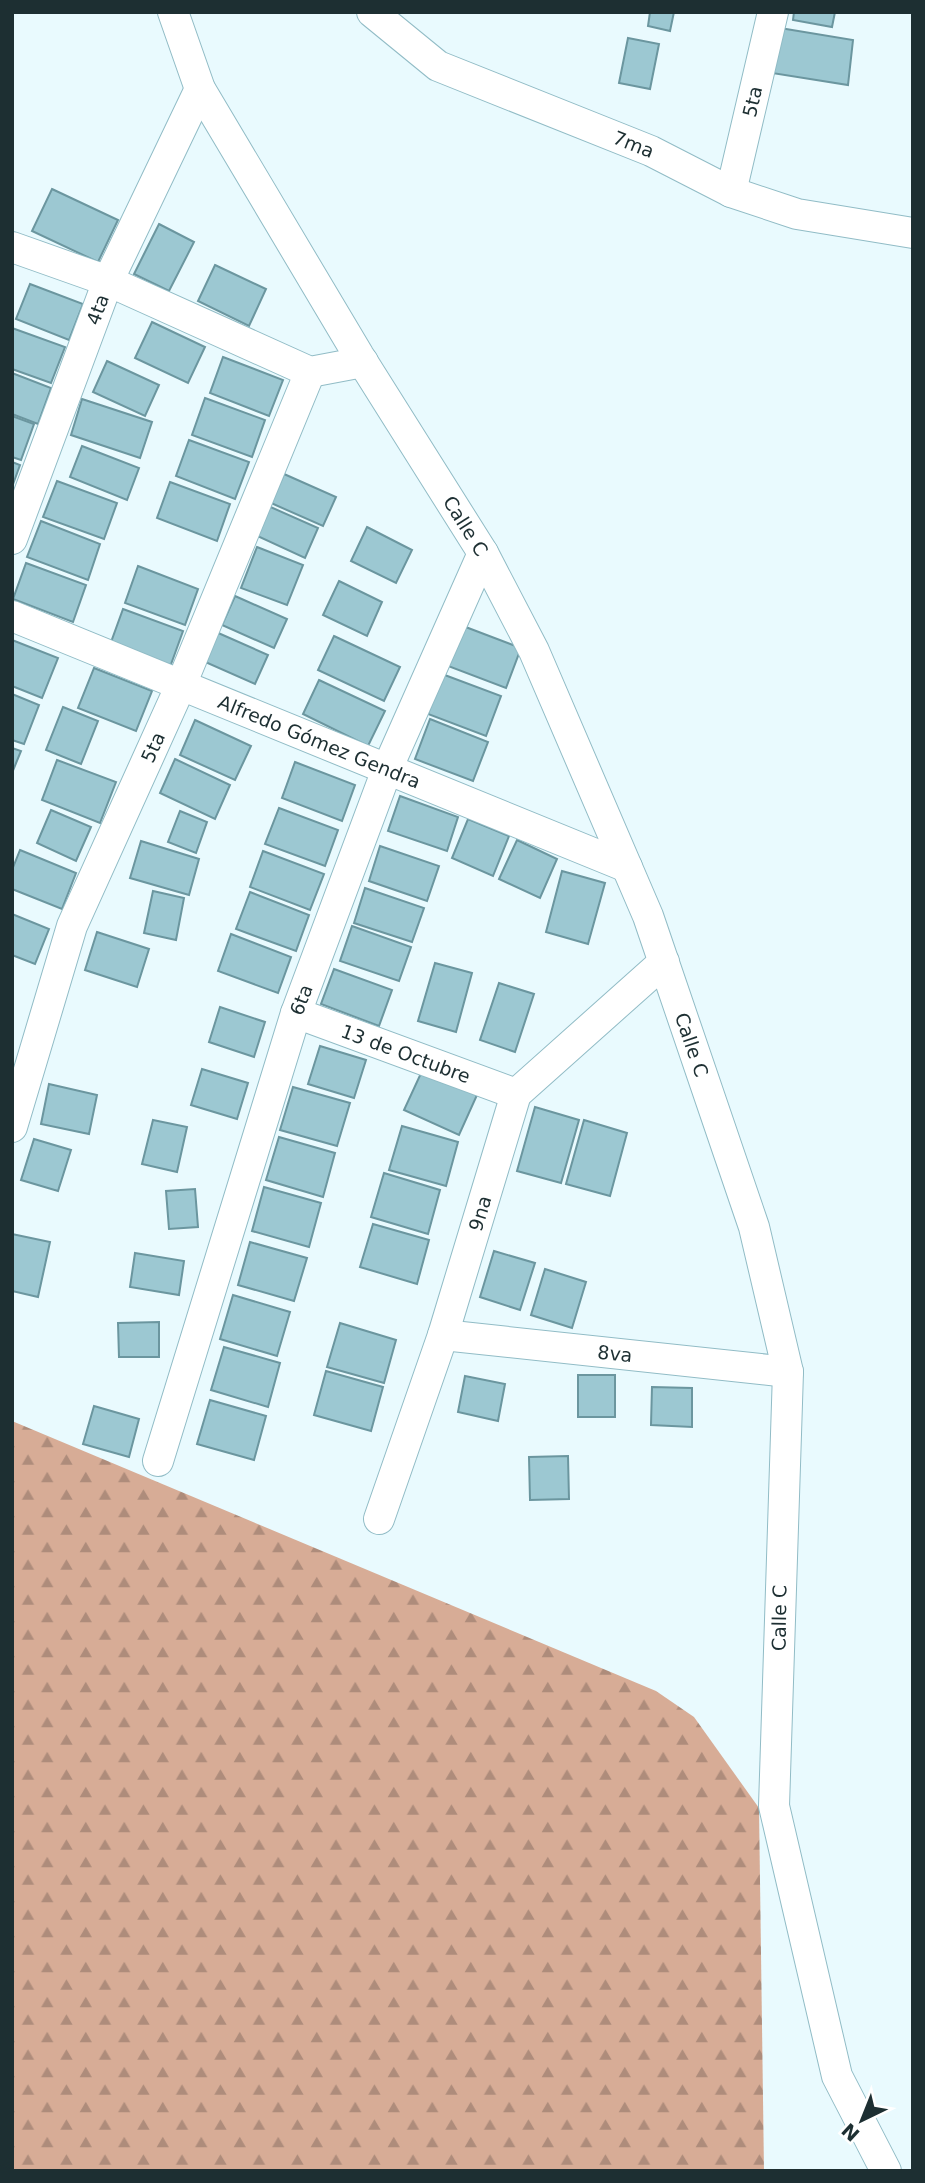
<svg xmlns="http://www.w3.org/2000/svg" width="925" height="2183" font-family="'DejaVu Sans',sans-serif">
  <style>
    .forest { fill: url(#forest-firs) }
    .building { fill: #9cc8d2; stroke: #6b969f; stroke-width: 2 }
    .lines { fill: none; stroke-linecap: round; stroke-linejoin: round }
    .minor-casing { stroke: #91bcc6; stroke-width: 32 }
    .minor { stroke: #fff; stroke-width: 30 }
    .labels { text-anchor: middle; stroke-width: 5; stroke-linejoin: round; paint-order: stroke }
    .street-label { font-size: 19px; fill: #1d2f32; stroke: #fff }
  </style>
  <defs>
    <pattern id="forest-firs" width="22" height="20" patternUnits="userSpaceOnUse" patternTransform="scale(1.75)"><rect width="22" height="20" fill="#d7ac96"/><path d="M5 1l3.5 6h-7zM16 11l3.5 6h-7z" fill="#ae8c7b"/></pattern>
  </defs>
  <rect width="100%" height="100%" fill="#e9fafe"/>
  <path class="forest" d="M12 1421 656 1691 694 1717 759 1808 764 2171H12Z"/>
  <g class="building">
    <path d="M650 12H674L670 31 648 26Z"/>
    <path d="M794 12H835L832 27 793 20Z"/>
    <path d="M780 28 853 40 848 85 772 73Z"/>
    <path d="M628 38 659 44 650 89 619 83Z"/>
    <path d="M52 189 118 220 98 262 32 231Z"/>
    <path d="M159 224 194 242 169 291 134 274Z"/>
    <path d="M215 265 266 289 249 326 198 301Z"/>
    <path d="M30 284 83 304 69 340 16 319Z"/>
    <path d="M152 322 205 347 188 383 135 358Z"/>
    <path d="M12 328 65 347 51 383 12 369Z"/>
    <path d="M223 357 283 380 269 416 210 393Z"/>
    <path d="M107 361 159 385 145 416 93 392Z"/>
    <path d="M12 373 51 388 38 424 12 414Z"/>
    <path d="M205 398 265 420 252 457 192 435Z"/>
    <path d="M82 399 152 422 140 458 71 435Z"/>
    <path d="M12 416 34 424 21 460 12 457Z"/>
    <path d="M189 440 249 462 235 499 176 476Z"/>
    <path d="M82 446 139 468 127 500 70 477Z"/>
    <path d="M12 462 20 465 12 487Z"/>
    <path d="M284 474 336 497 323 526 271 503Z"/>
    <path d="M57 481 117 503 104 539 43 517Z"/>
    <path d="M170 482 230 504 217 541 157 518Z"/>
    <path d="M266 505 318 528 305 558 253 534Z"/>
    <path d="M41 521 100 544 88 580 27 557Z"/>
    <path d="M367 527 412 550 396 583 351 561Z"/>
    <path d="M257 547 303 565 287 605 241 588Z"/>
    <path d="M26 563 86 585 73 622 13 599Z"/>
    <path d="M138 566 198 589 185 625 125 603Z"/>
    <path d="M339 581 382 602 367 636 323 615Z"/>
    <path d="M235 596 287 619 274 648 222 625Z"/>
    <path d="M123 609 183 631 170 667 110 645Z"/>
    <path d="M463 626 521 648 506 688 448 666Z"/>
    <path d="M216 632 268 655 255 684 203 661Z"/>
    <path d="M334 636 400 667 384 701 318 670Z"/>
    <path d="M12 640 58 658 42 698 12 686Z"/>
    <path d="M94 668 152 691 136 731 78 708Z"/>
    <path d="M442 674 501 696 486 736 428 714Z"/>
    <path d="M319 680 385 711 368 746 303 714Z"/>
    <path d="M12 694 39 705 24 744 12 740Z"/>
    <path d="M63 707 98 721 81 764 46 750Z"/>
    <path d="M430 719 488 742 473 781 415 759Z"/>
    <path d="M195 720 251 746 235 780 180 755Z"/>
    <path d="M12 748 21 751 12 773Z"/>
    <path d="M175 759 230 785 215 819 160 793Z"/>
    <path d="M57 760 116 782 100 823 42 800Z"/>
    <path d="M295 762 355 785 342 821 282 798Z"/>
    <path d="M400 796 458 817 447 851 388 831Z"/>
    <path d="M279 808 338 830 325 866 265 844Z"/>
    <path d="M51 810 91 827 76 861 37 843Z"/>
    <path d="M180 811 207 822 196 853 168 842Z"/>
    <path d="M468 819 509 836 493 876 452 858Z"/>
    <path d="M517 840 557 859 540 898 499 879Z"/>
    <path d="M141 841 199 859 189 895 130 878Z"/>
    <path d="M380 846 439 866 427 901 369 881Z"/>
    <path d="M20 850 76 873 62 909 12 889V870Z"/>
    <path d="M263 851 324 874 310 910 250 887Z"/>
    <path d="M562 871 605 883 588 944 546 932Z"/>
    <path d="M365 888 424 908 412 942 354 923Z"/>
    <path d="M153 891 184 898 176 940 144 933Z"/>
    <path d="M250 892 309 915 296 951 236 929Z"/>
    <path d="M12 914 49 929 35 964 12 955Z"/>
    <path d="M352 926 411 947 399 981 340 961Z"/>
    <path d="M97 932 149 949 137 987 85 970Z"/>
    <path d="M231 934 291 957 278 993 218 971Z"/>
    <path d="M435 963 472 973 456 1032 418 1021Z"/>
    <path d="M334 969 392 990 379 1026 321 1004Z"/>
    <path d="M499 983 534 994 515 1052 480 1040Z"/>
    <path d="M220 1007 265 1022 254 1057 209 1042Z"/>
    <path d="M320 1046 366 1060 354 1098 308 1084Z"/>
    <path d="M202 1069 248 1083 237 1119 191 1105Z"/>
    <path d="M422 1071 477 1095 459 1135 404 1110Z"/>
    <path d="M49 1084 97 1095 89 1134 41 1124Z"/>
    <path d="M293 1087 350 1103 337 1146 280 1130Z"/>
    <path d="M535 1107 579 1120 561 1183 517 1171Z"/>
    <path d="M153 1120 187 1127 177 1172 142 1164Z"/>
    <path d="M584 1120 627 1133 610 1196 566 1184Z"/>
    <path d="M402 1126 458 1142 446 1186 389 1170Z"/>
    <path d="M279 1137 335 1153 323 1197 266 1180Z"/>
    <path d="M34 1139 71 1150 58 1191 21 1180Z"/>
    <path d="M384 1173 440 1190 428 1234 371 1217Z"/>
    <path d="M264 1187 321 1203 309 1247 252 1231Z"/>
    <path d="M195 1189 198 1227 169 1229 166 1191Z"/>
    <path d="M373 1224 429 1240 417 1284 360 1267Z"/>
    <path d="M12 1234 50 1242 38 1297 12 1291Z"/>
    <path d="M250 1242 307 1258 294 1301 238 1285Z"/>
    <path d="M494 1251 535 1263 520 1310 480 1297Z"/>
    <path d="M135 1253 184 1261 179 1295 130 1287Z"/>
    <path d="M545 1269 586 1282 572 1328 531 1315Z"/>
    <path d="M233 1295 290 1312 277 1356 220 1339Z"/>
    <path d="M159 1322V1357H119L118 1323Z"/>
    <path d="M340 1323 396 1340 384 1383 327 1367Z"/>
    <path d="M224 1347 280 1363 268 1407 211 1390Z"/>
    <path d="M326 1371 383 1387 371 1431 314 1415Z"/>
    <rect x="578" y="1375" width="37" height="42"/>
    <path d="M465 1376 505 1384 498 1421 458 1412Z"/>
    <path d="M652 1387 692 1388V1427L651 1425Z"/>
    <path d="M210 1400 266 1416 254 1460 197 1444Z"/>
    <path d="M94 1406 139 1419 129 1457 83 1444Z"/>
    <path d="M568 1456 569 1499 530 1500 529 1457Z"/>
  </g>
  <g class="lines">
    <g class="minor-casing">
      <g id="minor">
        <path id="s1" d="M173 12 200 89 359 356 483 553 534 651 648 916 754 1227 788 1372 774 1806 837 2076 886 2171"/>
        <path id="s2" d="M372 12 438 66 651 151 731 192 797 214 913 233"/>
        <path id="s3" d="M731 192 773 12"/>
        <path d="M12 247 108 281 310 372 363 362"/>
        <path id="s4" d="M12 539 108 281 200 89"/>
        <path id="s5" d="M12 616 627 867"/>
        <path id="s6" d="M296 1013 516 1094"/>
        <path id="s7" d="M12 1127 72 926 181 685 310 372"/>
        <path id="s8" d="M443 1335 788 1372"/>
        <path id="s9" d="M158 1461 296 1013 388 767 483 553"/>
        <path id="s10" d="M379 1519 443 1335 516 1094 664 962"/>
      </g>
    </g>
    <use href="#minor" class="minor"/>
  </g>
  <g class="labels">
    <g class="street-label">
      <text dy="7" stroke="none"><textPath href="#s3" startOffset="93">5ta</textPath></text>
      <text dy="7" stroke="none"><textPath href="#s2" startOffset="296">7ma</textPath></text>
      <text dy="7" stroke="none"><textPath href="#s4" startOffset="245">4ta</textPath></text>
      <text dy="7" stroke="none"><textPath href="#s1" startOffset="593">Calle C</textPath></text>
      <text dy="7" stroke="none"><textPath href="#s5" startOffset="332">Alfredo Gómez Gendra</textPath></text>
      <text dy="7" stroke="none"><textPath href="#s7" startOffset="406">5ta</textPath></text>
      <text dy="7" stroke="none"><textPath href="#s9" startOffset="483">6ta</textPath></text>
      <text dy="7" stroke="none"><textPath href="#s1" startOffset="1160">Calle C</textPath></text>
      <text dy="7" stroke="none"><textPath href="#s6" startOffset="117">13 de Octubre</textPath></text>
      <text dy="7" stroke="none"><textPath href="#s10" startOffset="322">9na</textPath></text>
      <text dy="7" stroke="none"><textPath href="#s8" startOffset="173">8va</textPath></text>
      <text transform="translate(779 1618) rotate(-89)" y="7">Calle C</text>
    </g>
  </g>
  <rect width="925" height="2183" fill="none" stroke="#1d2f32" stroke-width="28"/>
  <g transform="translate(862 2120) rotate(223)" stroke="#ffffff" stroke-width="5" paint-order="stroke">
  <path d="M0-5L12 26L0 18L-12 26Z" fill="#1d2f32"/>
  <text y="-10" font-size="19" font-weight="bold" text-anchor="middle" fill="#1d2f32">N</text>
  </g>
</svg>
